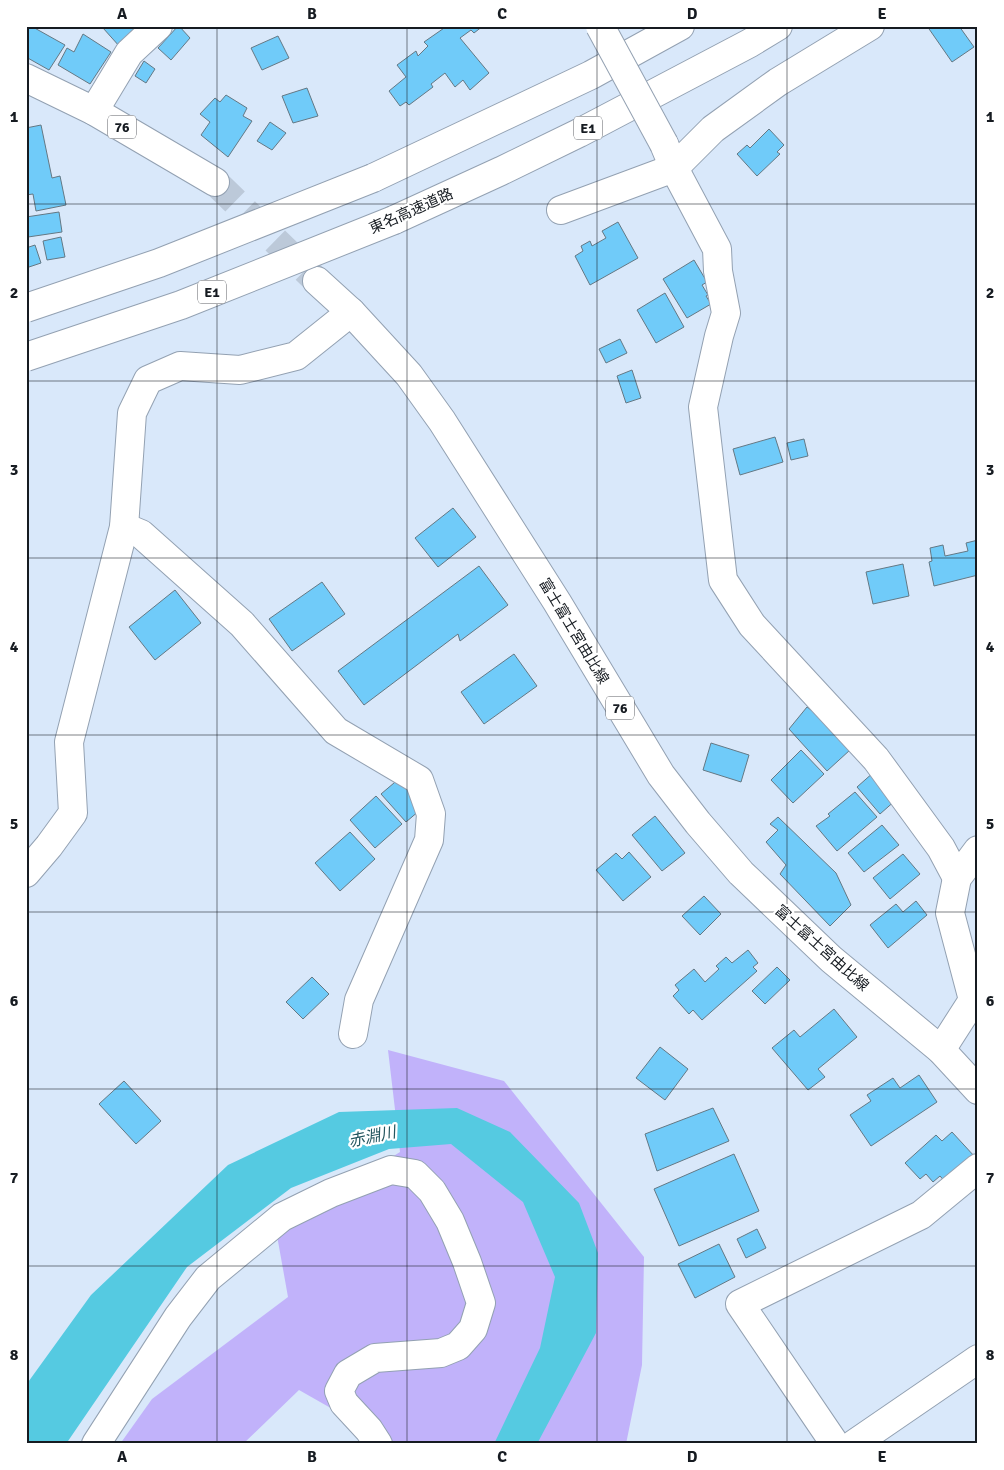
<svg xmlns="http://www.w3.org/2000/svg" width="1004" height="1470" font-family="Signika,'Noto Sans JP',sans-serif">
  <style>
    .green { fill: #c1b2fa }
    .water { fill: #55cae1 }
    .building { fill: #70cbf9; stroke: #647884 }
    .lines { fill: none; stroke-linecap: round; stroke-linejoin: round }
    .major-tunnel { stroke: #bcc9d9; stroke-width: 28; stroke-dasharray: 28 14; stroke-linecap: butt }
    .minor-casing { stroke: #93a1b2; stroke-width: 30 }
    .major-casing { stroke: #93a1b2; stroke-width: 30 }
    .highway-casing { stroke: #93a1b2; stroke-width: 30 }
    .minor { stroke: #fff; stroke-width: 28 }
    .major { stroke: #fff; stroke-width: 28 }
    .highway { stroke: #fff; stroke-width: 28 }
    .minor-bridge-casing { stroke: #93a1b2; stroke-width: 30; stroke-linecap: butt }
    .highway-bridge-casing { stroke: #93a1b2; stroke-width: 30; stroke-linecap: butt }
    .minor-bridge { stroke: #fff; stroke-width: 28 }
    .highway-bridge { stroke: #fff; stroke-width: 28 }
    .grid { fill: none; stroke: #161b21; stroke-width: 1; stroke-opacity: 0.55 }
    .labels { text-anchor: middle; stroke-width: 4.5; stroke-linejoin: round; paint-order: stroke }
    .shield { fill: #fff; stroke: #5c5f64; stroke-width: 1 }
    .shield-label { font-size: 14px; font-weight: bold; fill: #161b21 }
    .street-label { font-size: 15px; fill: #161b21; stroke: #fff }
    .water-label { font-size: 16px; font-style: italic; fill: #24565f; stroke: #fff }
    .neatline { fill: none; stroke: #161b21; stroke-width: 2 }
    .grid-label { font-size: 16px; text-anchor: middle; font-weight: bold; fill: #161b21 }
  </style>
  <rect width="100%" height="100%" fill="#d9e8fa"/>
  <path class="green" d="M388 1050 504 1081 644 1257 642 1365 626 1444H394L299 1390 243 1444H120L152 1399 288 1297 276 1230 400 1152Z"/>
  <path class="water" d="M457 1108 510 1132 579 1203 598 1253 596 1333 537 1444H494L540 1348 555 1277 523 1202 451 1144 389 1149 291 1188 187 1267 66 1444H26V1385L91 1295 228 1165 339 1112Z"/>
  <g class="building">
    <path d="M27 26H31L65 45 49 70 26 57V29Z"/>
    <path d="M106 26H136L139 30 120 47 103 28Z"/>
    <path d="M178 26H179L190 38 171 60 158 48Z"/>
    <path d="M447 26H483L474 33 471 30 460 38 489 73 470 90 463 80 455 87 445 73 431 84 433 87 409 105 406 102 400 106 389 91 406 77 397 65 416 51 418 56 428 46 424 42Z"/>
    <path d="M927 26H959L974 47 952 62Z"/>
    <path d="M83 34 111 52 90 84 58 65 67 48 74 52Z"/>
    <path d="M278 36 289 58 262 70 251 48Z"/>
    <path d="M144 61 155 69 146 83 135 76Z"/>
    <path d="M307 88 318 116 293 123 282 96Z"/>
    <path d="M226 95 247 108 243 116 252 121 228 157 201 135 210 122 200 114 215 98 220 102Z"/>
    <path d="M270 122 286 133 272 150 257 141Z"/>
    <path d="M41 125 52 178 60 176 66 205 36 211 33 194 26 195V128Z"/>
    <path d="M769 129 784 145 777 152 780 154 757 176 737 154 747 145 750 148Z"/>
    <path d="M59 212 62 232 28 237 26 217Z"/>
    <path d="M618 222 638 258 590 285 575 256 583 251 581 246 590 241 592 246 606 238 602 231Z"/>
    <path d="M61 237 65 257 47 260 43 241Z"/>
    <path d="M35 245 41 263 26 268V248Z"/>
    <path d="M694 260 707 282 702 285 708 295 706 296 711 304 687 318 663 279Z"/>
    <path d="M665 293 684 327 656 343 637 310Z"/>
    <path d="M620 339 627 353 606 363 599 349Z"/>
    <path d="M632 370 641 398 626 403 617 376Z"/>
    <path d="M775 437 783 462 740 475 733 449Z"/>
    <path d="M804 439 808 456 791 460 787 443Z"/>
    <path d="M453 508 476 537 438 567 415 538Z"/>
    <path d="M978 540V575L934 586 929 562 932 561 930 548 943 545 945 556 968 551 966 543Z"/>
    <path d="M903 564 909 596 873 604 866 572Z"/>
    <path d="M479 566 508 605 460 641 458 634 364 705 338 671Z"/>
    <path d="M322 582 345 614 292 651 269 619Z"/>
    <path d="M175 590 201 623 155 660 129 627Z"/>
    <path d="M514 654 537 686 484 724 461 692Z"/>
    <path d="M807 707 815 713 850 750 827 771 789 729Z"/>
    <path d="M711 743 749 755 741 782 703 770Z"/>
    <path d="M801 750 824 774 793 803 771 780Z"/>
    <path d="M874 772 897 799 880 814 857 787Z"/>
    <path d="M401 777 426 805 406 822 381 794Z"/>
    <path d="M855 792 877 817 837 851 816 826 830 816 828 814Z"/>
    <path d="M376 796 402 824 375 848 350 820Z"/>
    <path d="M655 816 685 853 662 871 632 835Z"/>
    <path d="M778 817 836 873 851 905 830 926 780 874 786 865 766 842 778 830 770 824Z"/>
    <path d="M882 825 899 845 864 872 848 853Z"/>
    <path d="M350 832 375 859 340 891 315 863Z"/>
    <path d="M629 852 651 877 623 901 596 870 616 853 622 859Z"/>
    <path d="M903 854 920 874 890 899 873 878Z"/>
    <path d="M704 896 721 914 700 935 682 916Z"/>
    <path d="M916 901 927 915 888 948 870 925 896 904 903 912Z"/>
    <path d="M748 950 758 963 753 967 757 971 702 1020 693 1010 689 1014 673 996 679 990 675 985 694 969 705 982 719 969 716 966 726 957 732 963Z"/>
    <path d="M777 967 790 980 765 1004 752 991Z"/>
    <path d="M312 977 329 994 303 1019 286 1002Z"/>
    <path d="M834 1009 857 1037 818 1069 825 1077 808 1090 772 1048 794 1030 800 1037Z"/>
    <path d="M660 1047 688 1069 665 1100 636 1078Z"/>
    <path d="M919 1075 937 1102 871 1146 850 1115 871 1101 867 1095 893 1078 900 1088Z"/>
    <path d="M124 1081 161 1121 136 1144 99 1104Z"/>
    <path d="M713 1108 729 1141 657 1171 645 1134Z"/>
    <path d="M952 1132 975 1157 947 1184 940 1176 933 1182 926 1174 920 1179 905 1163 936 1135 942 1141Z"/>
    <path d="M734 1154 759 1211 679 1246 654 1189Z"/>
    <path d="M757 1229 766 1248 746 1258 737 1239Z"/>
    <path d="M719 1244 735 1277 695 1298 678 1264Z"/>
  </g>
  <g class="lines">
    <path class="major-tunnel" d="M215 182 317 281"/>
    <g class="minor-casing">
      <g id="minor">
        <path d="M94 111 129 53 158 26"/>
        <path d="M664 144 674 168 717 249 718 271 726 313 719 336 703 407 723 580 752 625 876 759 941 848 957 878"/>
        <path d="M561 210 674 168 713 129 778 82 870 26"/>
        <path d="M124 527 141 534 242 624 336 731 419 780 431 814 429 840 359 1000 353 1034"/>
        <path d="M26 873 49 846 73 813 69 742 124 527 132 413 148 380 180 366 240 370 296 356 351 312"/>
        <path d="M941 1050 973 1000 950 913 957 878 978 850"/>
        <path d="M96 1444 178 1317 208 1278 282 1217 331 1193 391 1170 415 1174 432 1191 450 1221 467 1262 481 1303 473 1329 458 1346 441 1353 375 1358 348 1374 339 1391 344 1403 369 1430 378 1444"/>
        <path d="M835 1444 740 1304 921 1215 978 1168"/>
        <path d="M854 1444 978 1359"/>
      </g>
    </g>
    <g class="major-casing">
      <g id="major">
        <path d="M26 78 94 111 215 182"/>
        <path d="M317 281 351 312 409 375 442 421 557 602 661 775 698 823 741 873 831 959 941 1050 978 1090"/>
      </g>
    </g>
    <g class="highway-casing">
      <g id="highway">
        <path d="M373 178 591 75 680 26"/>
        <path d="M394 220 501 171 579 133 750 43 778 26"/>
      </g>
    </g>
    <use href="#minor" class="minor"/>
    <use href="#major" class="major"/>
    <use href="#highway" class="highway"/>
    <g class="minor-bridge-casing">
      <path id="minor-bridge" d="M600 26 664 144"/>
    </g>
    <g class="highway-bridge-casing">
      <g id="highway-bridge">
        <path d="M26 308 159 263 373 178"/>
        <path d="M26 357 181 305 394 220"/>
      </g>
    </g>
    <use href="#minor-bridge" class="minor-bridge"/>
    <use href="#highway-bridge" class="highway-bridge"/>
  </g>
  <path class="grid" d="M217 26V1444M407 26V1444M597 26V1444M787 26V1444M26 204H978M26 381H978M26 558H978M26 735H978M26 912H978M26 1089H978M26 1266H978"/>
  <g class="labels">
    <g class="shield">
      <rect x="108" y="115.5" width="28" height="23" rx="4"/>
      <rect x="574" y="116.5" width="28" height="23" rx="4"/>
      <rect x="198" y="280.5" width="28" height="23" rx="4"/>
      <rect x="606" y="696.5" width="28" height="23" rx="4"/>
    </g>
    <g class="shield-label">
      <text x="122" y="132">76</text>
      <text x="588" y="133">E1</text>
      <text x="212" y="297">E1</text>
      <text x="620" y="713">76</text>
    </g>
    <g class="street-label">
      <text transform="translate(411 211) rotate(-24)" y="5">東名高速道路</text>
      <text transform="translate(574 631) rotate(59)" y="5">富士富士宮由比線</text>
      <text transform="translate(822 948) rotate(42)" y="5">富士富士宮由比線</text>
    </g>
    <g class="water-label">
      <text transform="translate(372 1136) rotate(-12)" y="6">赤淵川</text>
    </g>
  </g>
  <rect width="1004" height="1470" fill="none" stroke="#ffffff" stroke-width="55"/>
  <rect x="28" y="28" width="948" height="1414" class="neatline"/>
  <g class="grid-label">
    <text x="122" y="19">A</text>
    <text x="312" y="19">B</text>
    <text x="502" y="19">C</text>
    <text x="692" y="19">D</text>
    <text x="882" y="19">E</text>
    <text x="14" y="122">1</text>
    <text x="990" y="122">1</text>
    <text x="14" y="298">2</text>
    <text x="990" y="298">2</text>
    <text x="14" y="475">3</text>
    <text x="990" y="475">3</text>
    <text x="14" y="652">4</text>
    <text x="990" y="652">4</text>
    <text x="14" y="829">5</text>
    <text x="990" y="829">5</text>
    <text x="14" y="1006">6</text>
    <text x="990" y="1006">6</text>
    <text x="14" y="1183">7</text>
    <text x="990" y="1183">7</text>
    <text x="14" y="1360">8</text>
    <text x="990" y="1360">8</text>
    <text x="122" y="1462">A</text>
    <text x="312" y="1462">B</text>
    <text x="502" y="1462">C</text>
    <text x="692" y="1462">D</text>
    <text x="882" y="1462">E</text>
  </g>
</svg>
